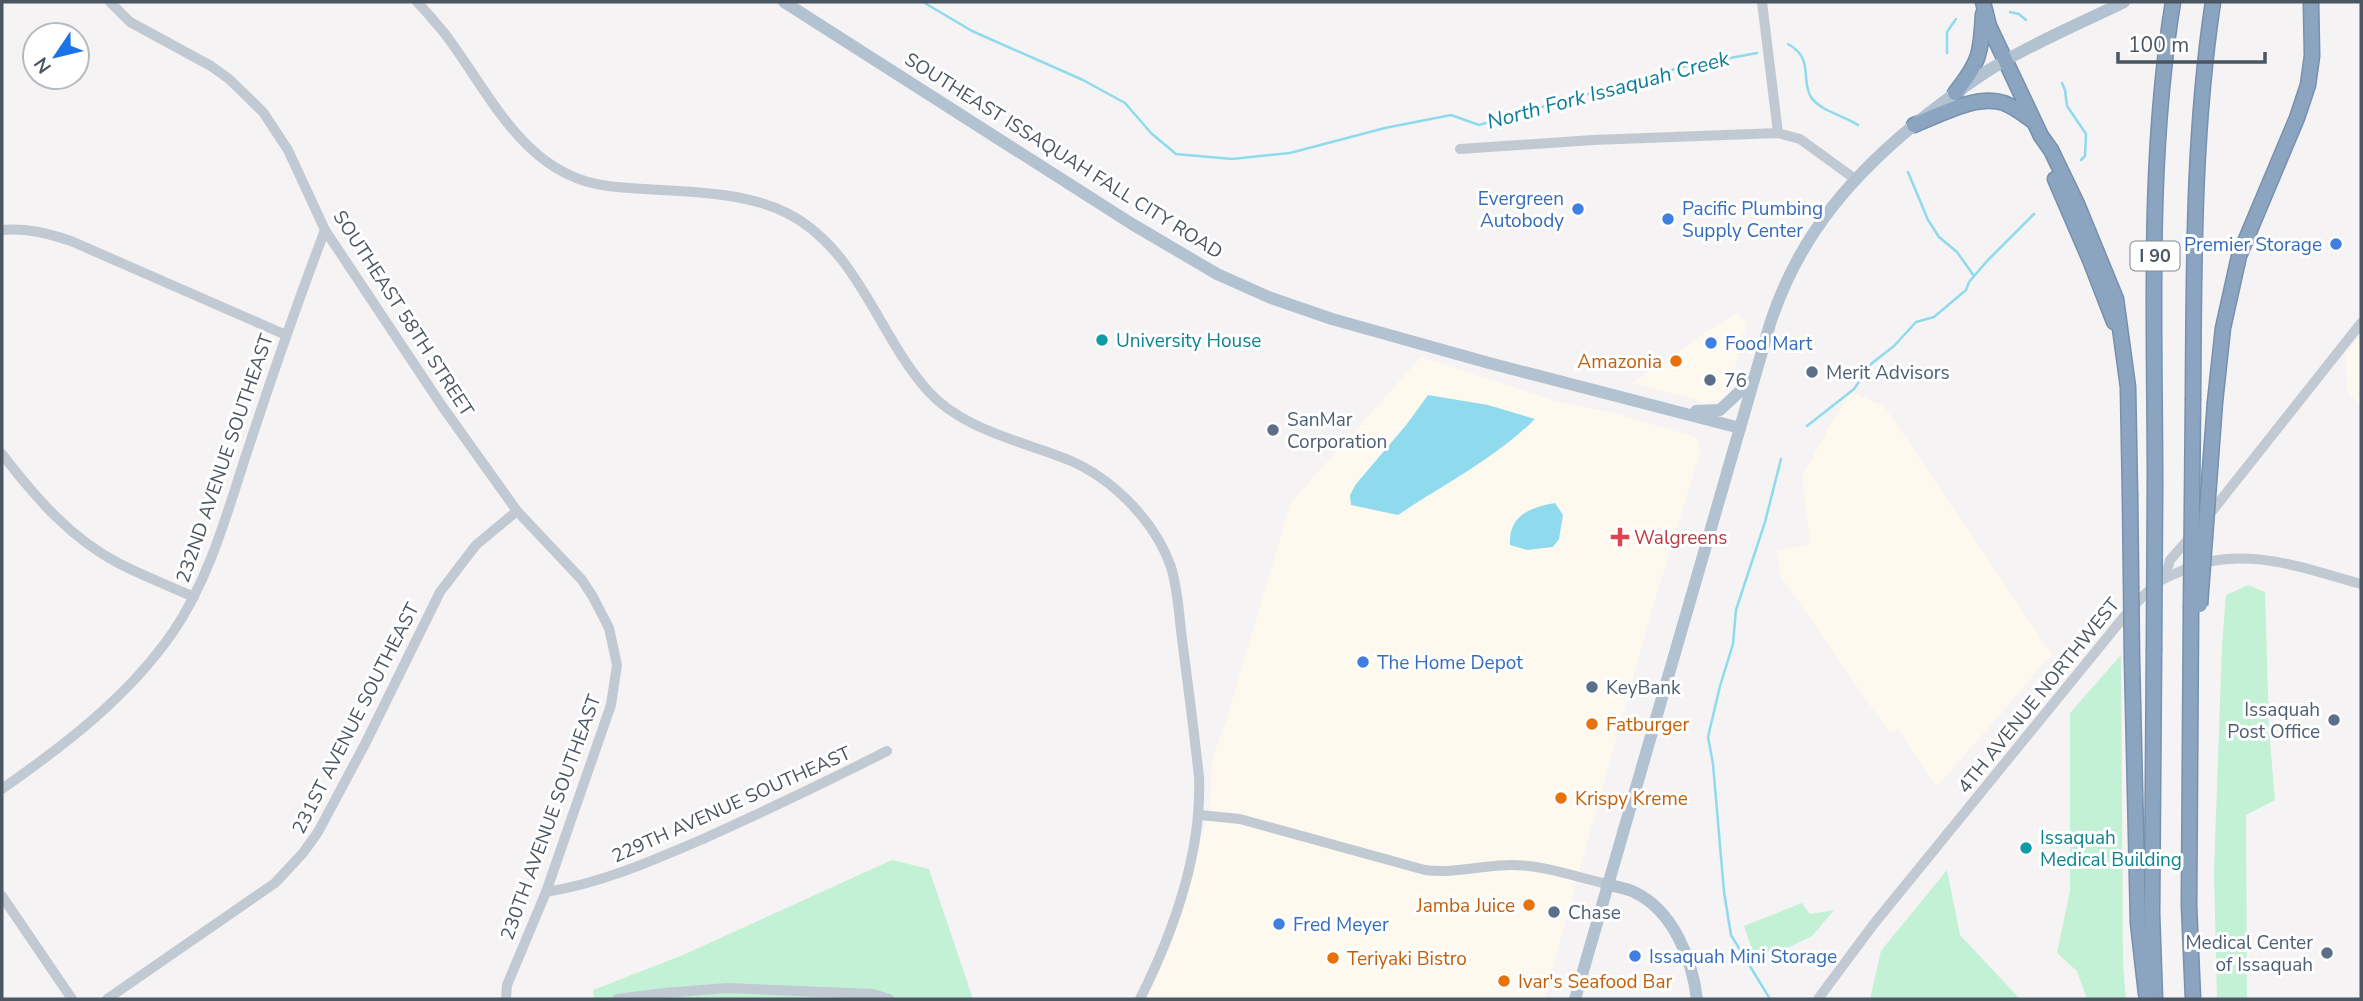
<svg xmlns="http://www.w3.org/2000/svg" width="2363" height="1001" font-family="'Nunito Sans',sans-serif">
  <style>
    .commercial { fill: #fdf9ef }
    .green { fill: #c3f1d5 }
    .water { fill: #90daee }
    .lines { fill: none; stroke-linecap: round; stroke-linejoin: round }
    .stream { stroke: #90daee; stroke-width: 2.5 }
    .highway-casing { stroke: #7690ad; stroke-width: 17 }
    .minor { stroke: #c1cad2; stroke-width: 10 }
    .major { stroke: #b3c2d1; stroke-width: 12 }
    .highway { stroke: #8ba5c1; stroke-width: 14 }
    .highway-bridge-casing { stroke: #7690ad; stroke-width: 17; stroke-linecap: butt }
    .highway-bridge { stroke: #8ba5c1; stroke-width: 14 }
    .shop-dot { fill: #3f7fe0; stroke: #fff; stroke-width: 2.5 }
    .culture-dot { fill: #0f9aa8; stroke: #fff; stroke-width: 2.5 }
    .food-dot { fill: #e8710a; stroke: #fff; stroke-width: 2.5 }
    .service-dot { fill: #5c6f8a; stroke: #fff; stroke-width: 2.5 }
    .health-dot { fill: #e0444e; stroke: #fff; stroke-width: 2.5 }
    .labels { text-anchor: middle; stroke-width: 6; stroke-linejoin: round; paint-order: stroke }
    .shield { fill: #fff; stroke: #808990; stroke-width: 2 }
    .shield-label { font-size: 18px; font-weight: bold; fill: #4a5661 }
    .street-label { font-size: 19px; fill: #4a5661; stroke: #fff }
    .shop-label { font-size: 19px; fill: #366cbe; stroke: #fff; text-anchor: start }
    .culture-label { font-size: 19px; fill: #0d838f; stroke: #fff; text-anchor: start }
    .food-label { font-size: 19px; fill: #c56008; stroke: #fff; text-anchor: start }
    .service-label { font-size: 19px; fill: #4e5e75; stroke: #fff; text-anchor: start }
    .health-label { font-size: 19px; fill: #be3a42; stroke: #fff; text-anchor: start }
    .water-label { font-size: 21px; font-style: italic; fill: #0c7c9b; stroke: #fff }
  </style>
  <rect width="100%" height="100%" fill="#f5f3f3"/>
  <g class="commercial">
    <path d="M1738 312 1747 324 1728 394 1718 400 1707 403 1632 383 1721 322Z"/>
    <path d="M2361 334V407L2347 391 2346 353Z"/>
    <path d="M1421 357 1555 401 1610 412 1696 437 1701 450 1652 610 1544 999H1142L1176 924 1210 809 1212 760 1227 718 1291 502Z"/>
    <path d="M1851 392 1884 406 2052 654 1938 786 1929 776 1898 729 1890 734 1780 575 1777 551 1810 544 1802 477 1833 420Z"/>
  </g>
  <g class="green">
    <path d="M2248 585 2265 592 2269 730 2275 800 2246 815 2247 999H2217L2214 872 2222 646 2226 595Z"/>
    <path d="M2121 655 2123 964 2126 999H2087L2077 971 2057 953 2070 891V713Z"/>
    <path d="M892 860 929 869 973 999H594L593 990 683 955Z"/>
    <path d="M1947 870 1960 935 2020 999H1870L1881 951Z"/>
    <path d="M1802 903 1810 914 1834 910 1812 936 1777 953 1752 950 1744 926Z"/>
  </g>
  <g class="water">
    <path d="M1428 395 1488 405 1535 419C1496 458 1444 484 1398 515L1351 505 1350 495 1356 484 1407 424Z"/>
    <path d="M1555 503 1563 515 1559 539 1553 547 1527 550 1510 545C1508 516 1530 507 1555 503Z"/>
  </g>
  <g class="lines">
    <g class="stream">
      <path d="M923 2 972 31 1083 80 1125 103 1151 133 1176 154 1232 159 1290 153 1385 128 1451 115 1479 125 1682 67 1757 53"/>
      <path d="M2010 12 2019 14 2026 20"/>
      <path d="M1788 44C1815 59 1800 80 1811 97 1820 111 1845 116 1858 125"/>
      <path d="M1947 53V32L1956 19"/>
      <path d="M2062 83 2065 90 2067 106 2086 134 2085 156 2081 160"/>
      <path d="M1908 172 1928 220 1939 237 1957 252 1974 276"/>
      <path d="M1807 426 1854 389 1871 364 1894 346 1916 322 1934 317 1966 290 1969 282 1988 260 2034 214"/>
      <path d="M1770 999 1731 935 1724 892 1713 764 1708 737 1720 686 1733 644 1736 610 1765 522 1781 459"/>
    </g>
    <g class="highway-casing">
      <g id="highway">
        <path d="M1983 2 1989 26 2041 136 2051 150 2077 204 2116 299 2128 387 2130 495"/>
        <path d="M1955 93C1980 62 1981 53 1983 14"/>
        <path d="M1914 125C1940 115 1976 94 2004 103 2015 107 2024 115 2033 121"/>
        <path d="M2055 179 2090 260 2114 322"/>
        <path d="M2193 399C2194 266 2193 134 2213 2"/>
        <path d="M2215 402 2223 328 2239 256 2297 118 2308 85 2312 56 2311 2"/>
        <path d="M2155 484C2155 323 2147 161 2173 2"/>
        <path d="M2191 609 2189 905 2193 999"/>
        <path d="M2154 650 2152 913 2155 999"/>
        <path d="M2132 660 2138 923 2146 994"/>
      </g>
    </g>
    <g class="minor">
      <path d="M110 2 130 22 211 66 229 79 263 112 288 150 325 230 442 406 517 511 582 580 593 597 609 628 617 665 611 705 546 892 507 985 506 999"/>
      <path d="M417 2C427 12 436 23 445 34 490 93 524 176 608 186 665 193 735 187 787 213 859 250 877 334 928 391 963 430 1022 441 1069 460 1113 479 1155 521 1171 567 1178 590 1179 615 1182 639 1188 685 1194 731 1199 777 1202 854 1174 931 1140 999"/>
      <path d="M1762 2 1778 133"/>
      <path d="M1460 149 1593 140 1778 133 1800 139 1855 179"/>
      <path d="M2 230C27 228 47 233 71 241L286 335"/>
      <path d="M2 454C35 497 71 539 120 564 144 576 169 586 194 597"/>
      <path d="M2205 520 2361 323"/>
      <path d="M2165 578 2170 560 2193 534"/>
      <path d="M2 789C66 744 128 697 173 632 211 576 228 509 249 446 273 373 298 301 325 230"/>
      <path d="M1200 815 1240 819 1425 870C1454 874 1482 865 1512 865 1544 865 1576 877 1607 884"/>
      <path d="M546 892C602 883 652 861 703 839 765 811 826 782 887 751"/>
      <path d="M2 896 72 999"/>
      <path d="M107 999 275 883 303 853 318 832 365 744 440 592 476 545 517 511"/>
      <path d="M617 999 664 993 727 988 873 994 889 999"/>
      <path d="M1818 999 1873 925 2123 618C2134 606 2144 594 2157 583 2164 578 2173 575 2181 571 2241 543 2302 568 2361 584"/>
    </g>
    <g class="major">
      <path d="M784 2 1132 224 1217 274 1271 298 1332 319 1489 363 1740 428"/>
      <path d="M1696 411 1720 410 1753 379"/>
      <path d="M1607 884C1616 887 1626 888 1634 892 1673 910 1692 959 1697 999"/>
      <path d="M1575 999 1770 324C1799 234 1855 171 1929 113 1950 97 1971 81 1994 67 2035 42 2081 23 2124 2"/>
    </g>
    <use href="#highway" class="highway"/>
    <g class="highway-bridge-casing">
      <g id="highway-bridge">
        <path d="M2130 495 2132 660"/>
        <path d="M2200 605 2215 402"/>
        <path d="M2191 609 2193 399"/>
        <path d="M2154 650 2155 484"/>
      </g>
    </g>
    <use href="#highway-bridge" class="highway-bridge"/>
  </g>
  <g class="shop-dot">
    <circle cx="1578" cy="209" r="7"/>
    <circle cx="1668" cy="219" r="7"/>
    <circle cx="2336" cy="244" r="7"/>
    <circle cx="1711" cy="343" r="7"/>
    <circle cx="1363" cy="662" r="7"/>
    <circle cx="1279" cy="924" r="7"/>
    <circle cx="1635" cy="956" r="7"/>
  </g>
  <g class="culture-dot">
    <circle cx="1102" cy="340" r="7"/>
    <circle cx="2026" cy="848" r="7"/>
  </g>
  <g class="food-dot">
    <circle cx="1676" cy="361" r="7"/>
    <circle cx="1592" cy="724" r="7"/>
    <circle cx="1561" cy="798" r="7"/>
    <circle cx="1529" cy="905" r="7"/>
    <circle cx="1333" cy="958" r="7"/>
    <circle cx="1504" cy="981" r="7"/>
  </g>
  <g class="service-dot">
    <circle cx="1812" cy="372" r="7"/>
    <circle cx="1710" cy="380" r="7"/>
    <circle cx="1273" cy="430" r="7"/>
    <circle cx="1592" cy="687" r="7"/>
    <circle cx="2334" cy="720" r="7"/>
    <circle cx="1554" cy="912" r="7"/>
    <circle cx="2327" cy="953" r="7"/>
  </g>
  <path class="health-dot" d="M1616.5 526.5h7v7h7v7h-7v7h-7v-7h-7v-7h7z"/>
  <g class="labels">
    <rect class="shield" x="2130.5" y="241.5" width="49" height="29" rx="5"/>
    <g class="shield-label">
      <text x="2155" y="262">I 90</text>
    </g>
    <g class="street-label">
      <text transform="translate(1064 155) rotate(32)" y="7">SOUTHEAST ISSAQUAH FALL CITY ROAD</text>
      <text transform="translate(404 313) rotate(57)" y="7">SOUTHEAST 58TH STREET</text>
      <text transform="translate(224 458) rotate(-71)" y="7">232ND AVENUE SOUTHEAST</text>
      <text transform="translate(2038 695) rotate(-51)" y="7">4TH AVENUE NORTHWEST</text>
      <text transform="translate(355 718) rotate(-63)" y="7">231ST AVENUE SOUTHEAST</text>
      <text transform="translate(731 804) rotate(-24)" y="7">229TH AVENUE SOUTHEAST</text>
      <text transform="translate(550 817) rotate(-70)" y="7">230TH AVENUE SOUTHEAST</text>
    </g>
    <g class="shop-label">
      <text x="1564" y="205" text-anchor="end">Evergreen<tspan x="1564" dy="22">Autobody</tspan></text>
      <text x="1682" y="215">Pacific Plumbing<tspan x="1682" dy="22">Supply Center</tspan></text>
      <text x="2322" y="251" text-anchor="end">Premier Storage</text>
      <text x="1725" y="350">Food Mart</text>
      <text x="1377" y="669">The Home Depot</text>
      <text x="1293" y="931">Fred Meyer</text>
      <text x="1649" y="963">Issaquah Mini Storage</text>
    </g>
    <g class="culture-label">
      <text x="1116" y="347">University House</text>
      <text x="2040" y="844">Issaquah<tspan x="2040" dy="22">Medical Building</tspan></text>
    </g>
    <g class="food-label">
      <text x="1662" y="368" text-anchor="end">Amazonia</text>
      <text x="1606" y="731">Fatburger</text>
      <text x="1575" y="805">Krispy Kreme</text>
      <text x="1515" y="912" text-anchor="end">Jamba Juice</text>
      <text x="1347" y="965">Teriyaki Bistro</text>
      <text x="1518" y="988">Ivar's Seafood Bar</text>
    </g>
    <g class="service-label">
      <text x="1826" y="379">Merit Advisors</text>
      <text x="1724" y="387">76</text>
      <text x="1287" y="426">SanMar<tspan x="1287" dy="22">Corporation</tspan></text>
      <text x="1606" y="694">KeyBank</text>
      <text x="2320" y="716" text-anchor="end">Issaquah<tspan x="2320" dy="22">Post Office</tspan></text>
      <text x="1568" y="919">Chase</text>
      <text x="2313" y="949" text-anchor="end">Medical Center<tspan x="2313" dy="22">of Issaquah</tspan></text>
    </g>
    <g class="health-label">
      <text x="1634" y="544">Walgreens</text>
    </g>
    <g class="water-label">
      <text transform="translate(1608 90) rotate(-15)" y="7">North Fork Issaquah Creek</text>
    </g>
  </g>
  <rect width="2363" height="1001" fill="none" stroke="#4a5661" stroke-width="7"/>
  <g transform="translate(56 56) rotate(235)"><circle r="33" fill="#ffffff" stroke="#b7bbc0" stroke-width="2"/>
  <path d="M0-5L12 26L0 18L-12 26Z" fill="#1a73e8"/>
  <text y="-10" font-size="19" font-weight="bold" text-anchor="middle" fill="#4a5661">N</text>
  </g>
  <path d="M2118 52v10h147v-10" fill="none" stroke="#4a5661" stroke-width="3.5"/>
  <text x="2128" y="52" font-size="21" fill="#4a5661" stroke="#ffffff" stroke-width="5" paint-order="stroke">100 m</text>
</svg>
